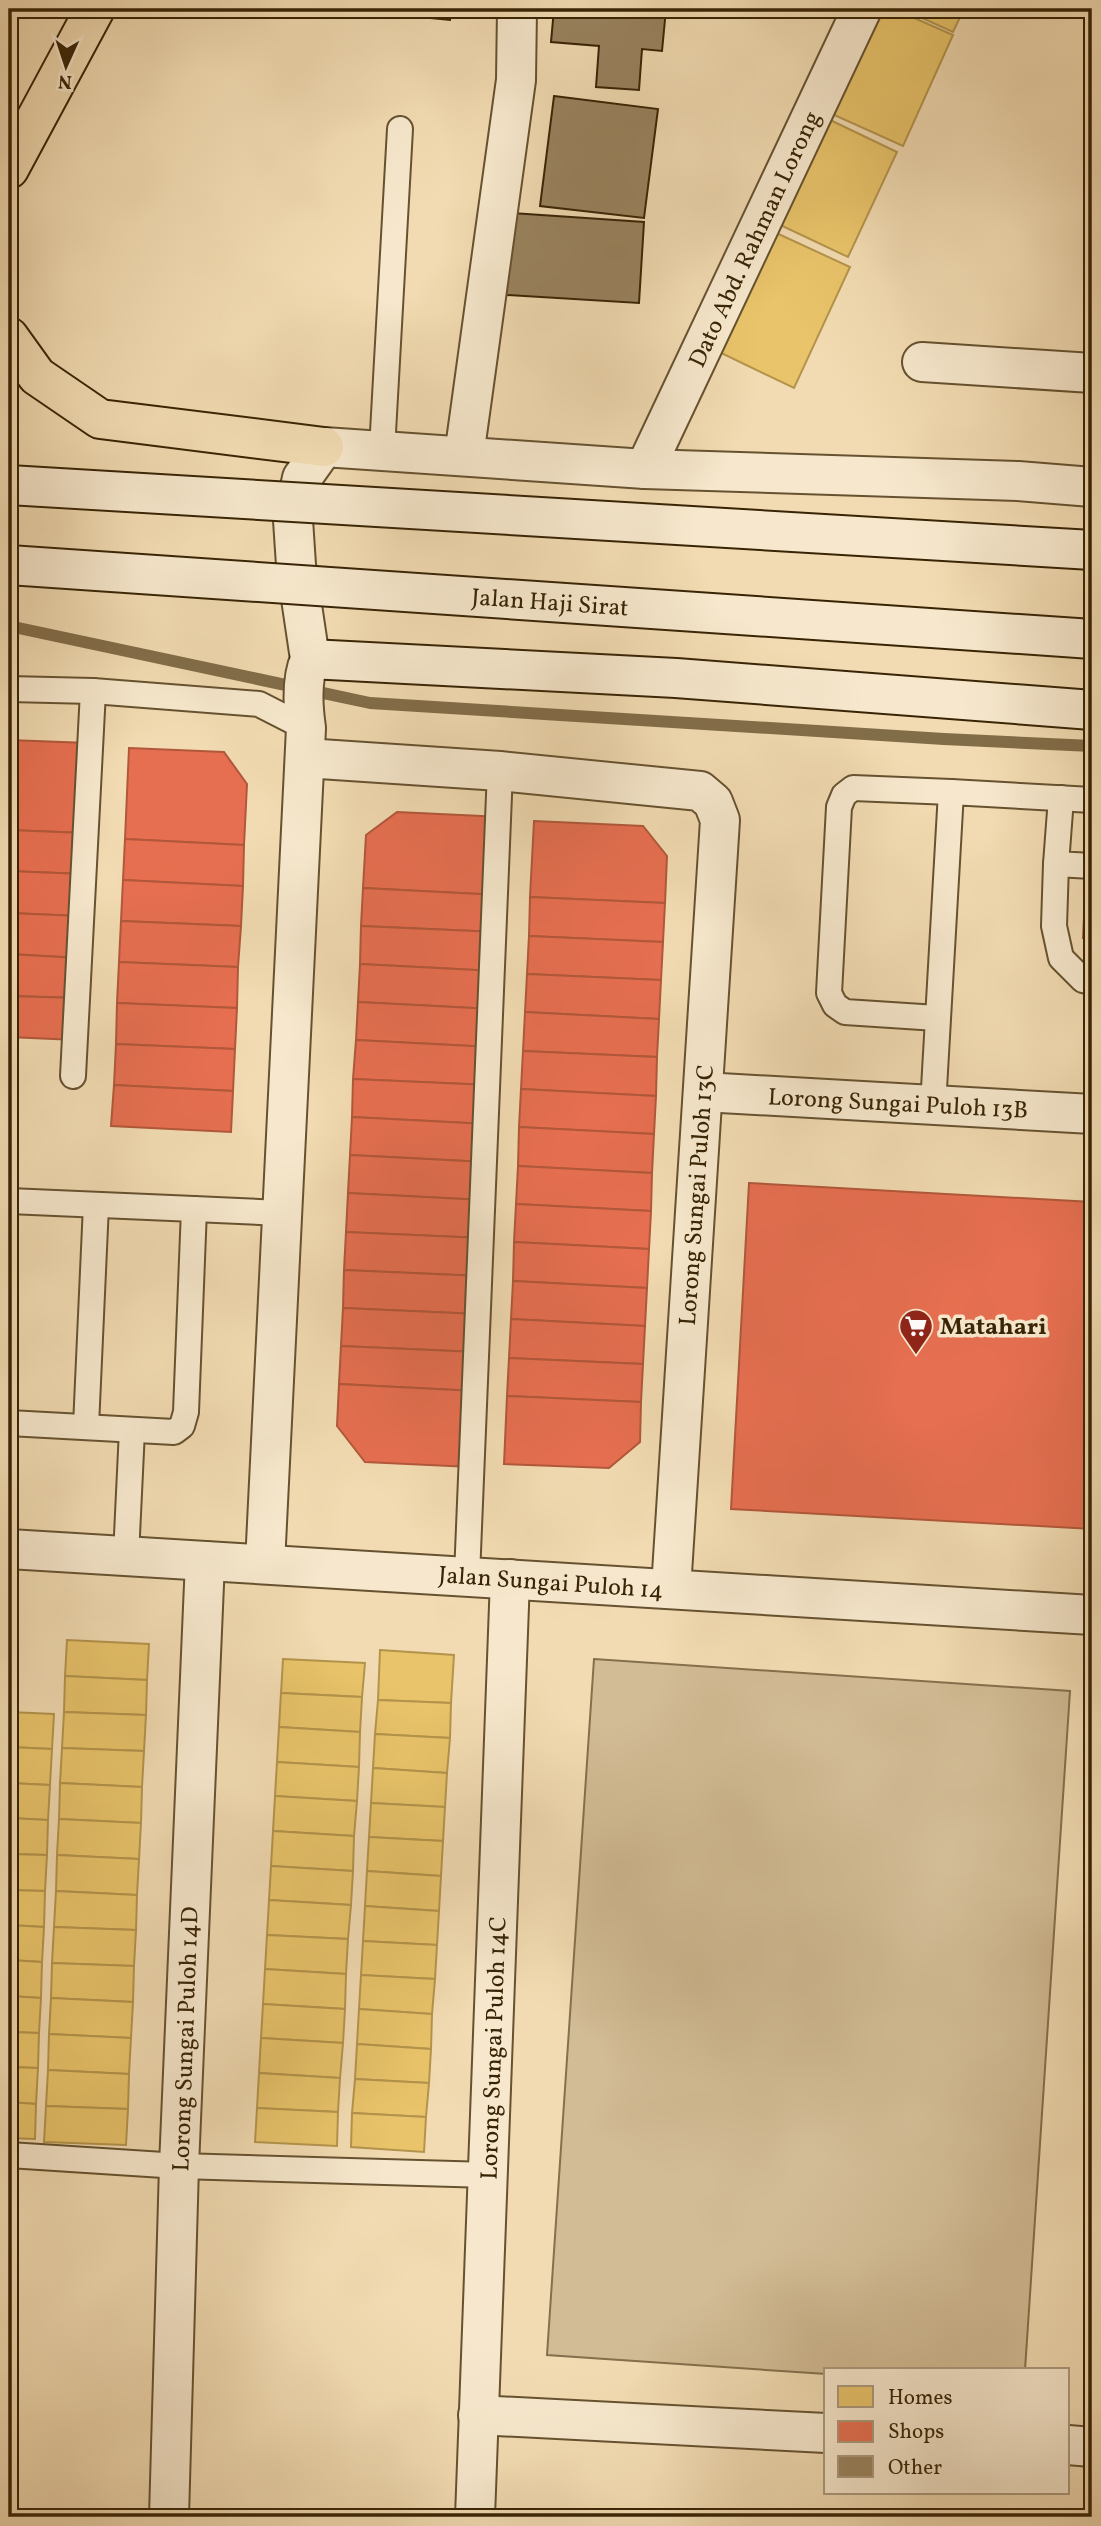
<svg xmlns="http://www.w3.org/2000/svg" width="1101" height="2526" font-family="Vollkorn,serif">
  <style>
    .green { fill: #d2bc95; stroke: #85704d; stroke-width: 2 }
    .homes { fill: #e9c46a; stroke: #b4944c; stroke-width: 2 }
    .shops { fill: #e76f51; stroke: #b2583a; stroke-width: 2 }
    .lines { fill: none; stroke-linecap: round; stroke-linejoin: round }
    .stream { stroke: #826d49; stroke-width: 12 }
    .building { fill: #99835f; stroke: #382405; stroke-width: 2 }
    .lane-casing { stroke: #665230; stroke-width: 28 }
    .street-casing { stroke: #665230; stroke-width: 42 }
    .secondary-casing { stroke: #382405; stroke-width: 42 }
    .highway-casing { stroke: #382405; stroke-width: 42 }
    .lane { stroke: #f7e8cd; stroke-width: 24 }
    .street { stroke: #f7e8cd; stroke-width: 38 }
    .secondary { stroke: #f7e8cd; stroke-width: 38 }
    .highway { stroke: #f2dbb2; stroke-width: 38 }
    .secondary-bridge-casing { stroke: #382405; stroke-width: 42; stroke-linecap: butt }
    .secondary-bridge { stroke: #f7e8cd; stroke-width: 38 }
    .labels { text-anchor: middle; stroke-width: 7; stroke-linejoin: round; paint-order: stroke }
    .street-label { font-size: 24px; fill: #382405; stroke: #f7e8cd }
    .poi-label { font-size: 24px; font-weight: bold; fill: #382405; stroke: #f7e8cd; text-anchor: start }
  </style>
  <rect width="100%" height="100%" fill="#f2dbb2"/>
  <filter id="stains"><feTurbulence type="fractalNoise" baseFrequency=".00286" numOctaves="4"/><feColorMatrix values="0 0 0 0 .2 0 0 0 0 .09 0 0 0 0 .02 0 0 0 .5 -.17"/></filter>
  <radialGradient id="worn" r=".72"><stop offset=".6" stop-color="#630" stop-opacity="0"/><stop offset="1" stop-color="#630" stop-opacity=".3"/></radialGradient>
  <path class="green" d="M594 1659 1070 1691 1025 2370H826V2374L547 2355Z"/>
  <g class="homes">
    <path d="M881 9H894L953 35 903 146 832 114Z"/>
    <path d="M902 9H964L953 32Z"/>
    <path d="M826 118 897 152 848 257 776 223Z"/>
    <path d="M772 231 850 267 794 388 715 350Z"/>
    <path d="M67 1640 149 1644 147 1680 65 1676Z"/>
    <path d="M380 1650 454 1655 451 1703 378 1700Z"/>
    <path d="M283 1659 365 1663 362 1697 281 1693Z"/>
    <path d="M65 1676 147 1680 146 1715 64 1712Z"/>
    <path d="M281 1693 362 1697 360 1732 279 1727Z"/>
    <path d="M378 1700 451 1703 450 1738 375 1734Z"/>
    <path d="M9 1712 54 1714 52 1749 9 1747Z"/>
    <path d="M64 1712 146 1715 144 1751 62 1748Z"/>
    <path d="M279 1727 360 1732 359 1767 277 1762Z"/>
    <path d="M375 1734 450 1738 447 1773 373 1768Z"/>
    <path d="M9 1747 52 1749 50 1785 9 1783Z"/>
    <path d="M62 1748 144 1751 142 1787 60 1783Z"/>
    <path d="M277 1762 359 1767 357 1801 275 1796Z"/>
    <path d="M373 1768 447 1773 445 1807 371 1803Z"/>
    <path d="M9 1783 50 1785 48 1820 9 1818Z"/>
    <path d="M60 1783 142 1787 141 1823 59 1819Z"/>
    <path d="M275 1796 357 1801 354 1836 273 1831Z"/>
    <path d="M371 1803 445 1807 443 1841 369 1837Z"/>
    <path d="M9 1818 48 1820 47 1855 9 1854Z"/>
    <path d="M59 1819 141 1823 139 1859 57 1855Z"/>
    <path d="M273 1831 354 1836 353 1871 271 1866Z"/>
    <path d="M369 1837 443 1841 441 1876 367 1871Z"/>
    <path d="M9 1854 47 1855 45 1891 9 1890Z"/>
    <path d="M57 1855 139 1859 137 1895 56 1891Z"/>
    <path d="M271 1866 353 1871 351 1905 269 1900Z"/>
    <path d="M367 1871 441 1876 439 1911 365 1906Z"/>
    <path d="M9 1890 45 1891 44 1927 9 1925Z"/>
    <path d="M56 1891 137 1895 136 1930 54 1927Z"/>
    <path d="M269 1900 351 1905 348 1939 267 1935Z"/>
    <path d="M365 1906 439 1911 437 1945 363 1941Z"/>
    <path d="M9 1925 44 1927 42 1962 9 1960Z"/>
    <path d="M54 1927 136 1930 134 1966 52 1963Z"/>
    <path d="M267 1935 348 1939 346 1974 265 1969Z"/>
    <path d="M363 1941 437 1945 435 1979 361 1975Z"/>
    <path d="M9 1960 42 1962 41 1998 9 1996Z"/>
    <path d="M52 1963 134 1966 133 2002 51 1998Z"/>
    <path d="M265 1969 346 1974 345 2009 263 2004Z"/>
    <path d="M361 1975 435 1979 432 2014 359 2009Z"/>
    <path d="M9 1996 41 1998 39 2033 9 2032Z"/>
    <path d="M51 1998 133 2002 131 2038 49 2034Z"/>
    <path d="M263 2004 345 2009 343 2043 261 2038Z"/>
    <path d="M359 2009 432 2014 431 2049 357 2044Z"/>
    <path d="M9 2032 39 2033 38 2068 9 2067Z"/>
    <path d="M49 2034 131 2038 129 2074 48 2070Z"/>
    <path d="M261 2038 343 2043 340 2078 259 2073Z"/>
    <path d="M357 2044 431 2049 429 2083 355 2079Z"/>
    <path d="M9 2067 38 2068 36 2104 9 2102Z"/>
    <path d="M48 2070 129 2074 128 2109 46 2106Z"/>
    <path d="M259 2073 340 2078 338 2112 257 2108Z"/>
    <path d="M355 2079 429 2083 426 2117 352 2113Z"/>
    <path d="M9 2102 36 2104 35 2139 9 2138Z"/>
    <path d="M46 2106 128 2109 126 2145 44 2142Z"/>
    <path d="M257 2108 338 2112 337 2146 255 2142Z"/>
    <path d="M352 2113 426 2117 424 2152 351 2147Z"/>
  </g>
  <g class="shops">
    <path d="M9 740 88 743 84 833 9 830Z"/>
    <path d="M129 748 224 752 247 784 244 845 125 839Z"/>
    <path d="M397 812 502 817 499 895 363 888 366 835Z"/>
    <path d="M534 821 643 826 667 856 665 903 530 897Z"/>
    <path d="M9 830 84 833 82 874 9 871Z"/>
    <path d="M1088 833H1092V938H1083Z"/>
    <path d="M125 839 244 845 243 886 123 880Z"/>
    <path d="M9 871 82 874 80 916 9 913Z"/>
    <path d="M123 880 243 886 241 926 121 921Z"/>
    <path d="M363 888 499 895 497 932 361 926Z"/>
    <path d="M530 897 665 903 663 942 529 936Z"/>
    <path d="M9 913 80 916 78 958 9 954Z"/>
    <path d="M121 921 241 926 238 967 119 962Z"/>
    <path d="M361 926 497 932 495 971 360 964Z"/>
    <path d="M529 936 663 942 661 980 527 974Z"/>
    <path d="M9 954 78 958 77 998 9 996Z"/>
    <path d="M119 962 238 967 237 1008 117 1003Z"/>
    <path d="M360 964 495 971 493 1009 358 1002Z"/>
    <path d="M527 974 661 980 659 1019 525 1012Z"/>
    <path d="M9 996 77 998 75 1040 9 1037Z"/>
    <path d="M358 1002 493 1009 491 1047 356 1040Z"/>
    <path d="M117 1003 237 1008 235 1049 116 1044Z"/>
    <path d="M525 1012 659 1019 657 1057 523 1051Z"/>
    <path d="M356 1040 491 1047 489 1085 353 1079Z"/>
    <path d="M116 1044 235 1049 233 1091 114 1085Z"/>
    <path d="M523 1051 657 1057 656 1096 521 1089Z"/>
    <path d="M353 1079 489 1085 487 1124 352 1117Z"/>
    <path d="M114 1085 233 1091 231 1132 111 1126Z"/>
    <path d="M521 1089 656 1096 654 1134 519 1127Z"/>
    <path d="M352 1117 487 1124 485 1162 350 1155Z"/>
    <path d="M519 1127 654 1134 652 1173 518 1166Z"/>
    <path d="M350 1155 485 1162 483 1200 348 1193Z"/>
    <path d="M518 1166 652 1173 651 1211 516 1204Z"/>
    <path d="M749 1183 1092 1202V1529L731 1509Z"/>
    <path d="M348 1193 483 1200 482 1238 346 1232Z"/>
    <path d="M516 1204 651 1211 649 1249 514 1242Z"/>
    <path d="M346 1232 482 1238 480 1276 344 1270Z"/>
    <path d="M514 1242 649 1249 647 1288 513 1281Z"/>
    <path d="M344 1270 480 1276 478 1314 343 1308Z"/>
    <path d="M513 1281 647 1288 645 1326 511 1319Z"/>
    <path d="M343 1308 478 1314 476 1352 341 1346Z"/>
    <path d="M511 1319 645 1326 643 1364 509 1358Z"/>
    <path d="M341 1346 476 1352 475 1391 339 1384Z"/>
    <path d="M509 1358 643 1364 641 1402 507 1396Z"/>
    <path d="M339 1384 475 1391 471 1467 365 1462 337 1426Z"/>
    <path d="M507 1396 641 1402 640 1442 609 1468 504 1464Z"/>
  </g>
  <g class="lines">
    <path class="stream" d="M9 626 370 703 944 739 1092 746"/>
  </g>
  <g class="building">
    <path d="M338 9H451L450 20Z"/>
    <path d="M554 9H666L662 51 642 49 639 90 596 87 599 46 551 42Z"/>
    <path d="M554 96 658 109 644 218 540 206Z"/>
    <path d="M512 213 644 222 639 303 506 295Z"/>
  </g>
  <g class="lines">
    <g class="lane-casing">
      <g id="lane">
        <path d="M382 450 400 129"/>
        <path d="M9 689 93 691 259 704 306 728"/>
        <path d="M1061 798 1056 864 1092 866"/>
        <path d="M1056 864 1054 926 1061 958 1083 980 1092 982"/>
        <path d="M937 1018 845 1012 835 1005 829 993 839 807 844 795 853 788 951 792"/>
        <path d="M73 1076 93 691"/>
        <path d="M933 1106 951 792 1092 800"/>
        <path d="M9 1201 194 1209 186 1412 182 1426 174 1432 9 1423"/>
        <path d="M194 1209 281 1213"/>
        <path d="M86 1426 96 1205"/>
        <path d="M126 1556 132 1430"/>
        <path d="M467 1576 500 771"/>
        <path d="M9 2155 179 2166 489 2175"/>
      </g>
    </g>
    <g class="street-casing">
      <g id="street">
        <path d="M922 362 1092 373"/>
        <path d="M464 456 516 80 517 9"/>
        <path d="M645 469 862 9"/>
        <path d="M305 758 500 771 700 791 713 802 720 820 671 1589"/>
        <path d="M703 1092 1092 1114"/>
        <path d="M9 1549 1092 1615"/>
        <path d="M265 1564 306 728C303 707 301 679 310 659L296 565 293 520 302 478 324 447 645 469 1018 481 1092 487"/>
        <path d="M478 2415 826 2433"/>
        <path d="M1068 2445 1092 2447"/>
        <path d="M169 2517 179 2166 205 1561"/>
        <path d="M475 2517 510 1579"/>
      </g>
    </g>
    <g class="secondary-casing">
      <path id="secondary" d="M310 659 676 678 1092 710"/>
    </g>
    <g class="highway-casing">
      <g id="highway">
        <path d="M9 169 95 9"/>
        <path d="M9 337 37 376 100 419 324 447"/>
      </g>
    </g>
    <use href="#lane" class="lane"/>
    <use href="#street" class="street"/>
    <use href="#secondary" class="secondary"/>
    <use href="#highway" class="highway"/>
    <g class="secondary-bridge-casing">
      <g id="secondary-bridge">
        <path d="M9 485 1092 550"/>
        <path d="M9 565 1092 639"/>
      </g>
    </g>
    <use href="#secondary-bridge" class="secondary-bridge"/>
  </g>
  <defs>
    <g id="supermarket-pin" transform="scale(1.75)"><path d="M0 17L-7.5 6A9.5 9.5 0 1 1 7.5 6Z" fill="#8f2418" stroke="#f7e8cd"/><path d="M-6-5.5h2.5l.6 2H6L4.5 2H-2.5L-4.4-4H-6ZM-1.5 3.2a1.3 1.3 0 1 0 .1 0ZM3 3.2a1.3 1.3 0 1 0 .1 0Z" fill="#fff"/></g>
  </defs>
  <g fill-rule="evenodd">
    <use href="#supermarket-pin" x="916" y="1326"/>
  </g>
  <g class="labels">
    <g class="street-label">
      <text transform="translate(754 239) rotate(-65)" y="8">Dato Abd. Rahman Lorong</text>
      <text transform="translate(550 602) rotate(4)" y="8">Jalan Haji Sirat</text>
      <text transform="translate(898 1103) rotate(3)" y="8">Lorong Sungai Puloh 13B</text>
      <text transform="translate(696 1195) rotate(-86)" y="8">Lorong Sungai Puloh 13C</text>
      <text transform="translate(551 1582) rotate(4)" y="8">Jalan Sungai Puloh 14</text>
      <text transform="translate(185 2039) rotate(-88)" y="8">Lorong Sungai Puloh 14D</text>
      <text transform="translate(493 2048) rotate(-88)" y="8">Lorong Sungai Puloh 14C</text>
    </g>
    <g class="poi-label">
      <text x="940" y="1334">Matahari</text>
    </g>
  </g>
  <rect width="1101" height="2526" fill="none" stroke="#f2dbb2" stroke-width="35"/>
  <rect x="10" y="10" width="1080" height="2505" fill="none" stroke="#382405" stroke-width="3.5"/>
  <rect x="18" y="18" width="1066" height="2491" fill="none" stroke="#382405" stroke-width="2"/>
  <rect x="824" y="2368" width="245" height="126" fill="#f7e8cd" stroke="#ab9a7d" stroke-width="2"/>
  <rect x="838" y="2386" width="35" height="21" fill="#e9c46a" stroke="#ab9a7d" stroke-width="2"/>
  <text x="888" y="2404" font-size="21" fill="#382405">Homes</text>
  <rect x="838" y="2421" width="35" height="21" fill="#e76f51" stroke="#ab9a7d" stroke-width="2"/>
  <text x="888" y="2438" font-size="21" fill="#382405">Shops</text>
  <rect x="838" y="2456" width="35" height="21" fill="#99835f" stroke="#ab9a7d" stroke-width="2"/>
  <text x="888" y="2474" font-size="21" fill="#382405">Other</text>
  <g transform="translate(66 66) rotate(183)" stroke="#f7e8cd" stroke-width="5" paint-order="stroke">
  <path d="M0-5L12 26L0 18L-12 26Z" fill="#382405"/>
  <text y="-10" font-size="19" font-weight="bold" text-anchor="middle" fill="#382405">N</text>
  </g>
  <rect width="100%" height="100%" filter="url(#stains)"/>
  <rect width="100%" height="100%" fill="url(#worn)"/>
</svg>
